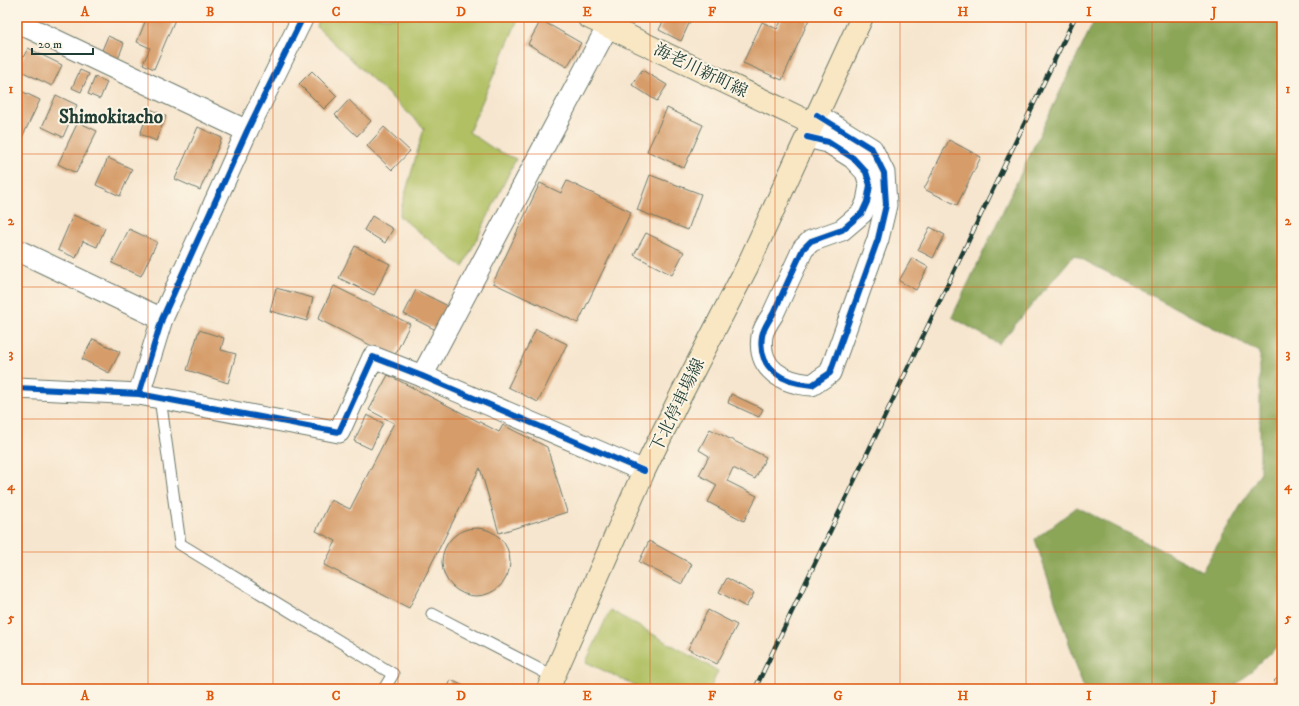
<svg xmlns="http://www.w3.org/2000/svg" width="1299" height="706" font-family="'IM FELL DW Pica','Noto Serif JP',serif">
  <style>
    .green { fill: #b0c063; stroke: #687e4c }
    .forest { fill: #8ca659; stroke: #567246 }
    .building { fill: #d69d6b }
    .lines { fill: none; stroke-linecap: round; stroke-linejoin: round }
    .lane-casing { stroke: #6b786a; stroke-width: 13 }
    .street-casing { stroke: #6b786a; stroke-width: 23 }
    .secondary-casing { stroke: #6b786a; stroke-width: 24 }
    .lane { stroke: #fff; stroke-width: 11 }
    .street { stroke: #fff; stroke-width: 21 }
    .secondary { stroke: #f9e7c3; stroke-width: 22 }
    .rail-casing { stroke: #1f3d34; stroke-width: 4.5 }
    .rail { stroke: #fcf5e5; stroke-width: 3; stroke-dasharray: 9; stroke-linecap: butt }
    .cycleway-casing { stroke: #fcf5e5; stroke-width: 8 }
    .cycleway { stroke: #0057b8; stroke-width: 6 }
    .grid { fill: none; stroke: #de580e; stroke-width: 1; stroke-opacity: 0.55 }
    .labels { text-anchor: middle; stroke-width: 4; stroke-linejoin: round; paint-order: stroke }
    .street-label { font-size: 17px; fill: #1f3d34; stroke: #fcf5e5 }
    .quarter-label { font-size: 19px; font-weight: bold; fill: #1f3d34; stroke: #fcf5e5 }
    .neatline { fill: none; stroke: #de580e; stroke-width: 1.5 }
    .grid-label { font-size: 13px; text-anchor: middle; font-weight: bold; fill: #de580e }
  </style>
  <rect width="100%" height="100%" fill="#fcf5e5"/>
  <filter id="ink" filterUnits="userSpaceOnUse"><feTurbulence type="fractalNoise" baseFrequency=".025" numOctaves="2"/><feDisplacementMap in="SourceGraphic" scale="8" xChannelSelector="R" yChannelSelector="G"/><feConvolveMatrix kernelMatrix="1 2 1 2 8 2 1 2 1" color-interpolation-filters="sRGB"/></filter>
  <filter id="wash" filterUnits="userSpaceOnUse"><feTurbulence type="fractalNoise" baseFrequency=".012" numOctaves="4" result="noise"/><feDisplacementMap in="SourceGraphic" scale="16" xChannelSelector="R" yChannelSelector="G"/><feGaussianBlur stdDeviation="0.9" result="paint"/><feColorMatrix in="noise" values="0 0 0 0 0 0 0 0 0 0 0 0 0 0 0 0 0 1.4 0 .05"/><feComposite in="paint" operator="in"/></filter>
  <g filter="url(#wash)">
    <rect width="100%" height="100%" fill="#f7e6cf"/>
    <g class="green">
      <path d="M320 17H519L469 132 494 149 516 159 463 267 399 216 424 128 317 27Z"/>
      <path d="M610 610 718 671 710 689H642L586 662Z"/>
    </g>
    <path class="forest" d="M1096 17H1282V642L1232 689H1084L1035 539 1077 507 1202 571 1260 473V352L1074 255 999 344 952 317Z"/>
    <g id="blocks">
      <g class="building">
        <path d="M122 17H136L133 23Z"/>
        <path d="M147 17H176L154 69 143 64 150 48 137 42Z"/>
        <path d="M665 17H692L681 41 659 30Z"/>
        <path d="M783 17H810L782 80 743 63 762 22 777 29Z"/>
        <path d="M541 20 581 43 567 67 528 44Z"/>
        <path d="M108 36 124 43 117 62 100 55Z"/>
        <path d="M28 48 62 65 52 86 17 69Z"/>
        <path d="M80 70 89 74 81 92 72 88Z"/>
        <path d="M642 70 667 85 657 101 632 85Z"/>
        <path d="M312 71 337 96 324 109 299 84Z"/>
        <path d="M95 77 107 82 100 99 88 94Z"/>
        <path d="M17 89 40 100 17 148Z"/>
        <path d="M56 95 77 105 63 137 42 127Z"/>
        <path d="M349 100 371 121 357 136 335 115Z"/>
        <path d="M667 108 703 125 684 168 647 151Z"/>
        <path d="M150 109 166 116 156 141 140 134Z"/>
        <path d="M78 122 97 131 76 173 58 164Z"/>
        <path d="M198 127 222 138 200 190 175 179Z"/>
        <path d="M384 127 410 151 392 170 367 146Z"/>
        <path d="M949 140 981 157 957 205 924 189Z"/>
        <path d="M108 158 132 169 120 196 96 185Z"/>
        <path d="M650 175 701 194 688 230 637 210Z"/>
        <path d="M567 181 631 212 578 323 493 283 540 183 561 193Z"/>
        <path d="M73 215 105 228 97 247 83 241 76 258 58 250Z"/>
        <path d="M372 216 393 229 385 243 364 230Z"/>
        <path d="M930 227 945 235 933 258 918 250Z"/>
        <path d="M129 229 157 242 141 276 112 263Z"/>
        <path d="M646 233 684 252 672 275 634 255Z"/>
        <path d="M355 246 390 264 374 295 339 278Z"/>
        <path d="M912 258 928 267 916 290 899 281Z"/>
        <path d="M334 286 410 324 394 357 318 319Z"/>
        <path d="M276 288 313 298 307 321 270 311Z"/>
        <path d="M416 290 448 306 436 330 404 314Z"/>
        <path d="M536 329 567 344 538 402 508 387Z"/>
        <path d="M199 330 224 338 221 350 236 354 228 383 187 370Z"/>
        <path d="M93 339 120 352 109 373 82 359Z"/>
        <path d="M388 375 499 432 503 425 547 447 567 512 499 533 480 468 409 608 324 565 336 541 316 531 331 500 350 509 394 423 369 410Z"/>
        <path d="M731 394 763 409 759 417 728 403Z"/>
        <path d="M367 415 383 423 371 449 354 441Z"/>
        <path d="M710 429 766 457 755 479 733 468 727 481 757 496 744 521 708 502 717 485 699 475 709 456 699 450Z"/>
        <circle cx="476" cy="562" r="34"/>
        <path d="M649 541 692 564 682 584 639 562Z"/>
        <path d="M727 578 754 593 746 607 719 592Z"/>
        <path d="M708 610 737 625 717 664 688 649Z"/>
        <path d="M1282 674V689H1281L1274 681Z"/>
        <path d="M451 680 470 689H447Z"/>
      </g>
    </g>
  </g>
  <g filter="url(#ink)">
    <use href="#blocks" fill-opacity="0" stroke="#6b786a" stroke-width="1"/>
    <g class="lines">
      <g class="lane-casing">
        <g id="lane">
          <path d="M160 398 180 544 393 674 384 689"/>
          <path d="M432 614 554 677"/>
        </g>
      </g>
      <g class="street-casing">
        <g id="street">
          <path d="M17 22 247 131"/>
          <path d="M807 137 828 142 853 158 866 172 870 185 867 202 862 213 842 230 811 241 803 249C793 271 783 292 773 314 769 320 763 329 762 336 757 370 784 383 812 385L830 373 878 239 886 205 884 173 872 149 817 115"/>
          <path d="M17 250 162 319"/>
          <path d="M422 376 608 26"/>
          <path d="M17 388 139 394 339 432 373 357 422 376 644 471"/>
          <path d="M139 394 162 319 247 131 303 17"/>
        </g>
      </g>
      <g class="secondary-casing">
        <g id="secondary">
          <path d="M588 17 813 124"/>
          <path d="M548 689 644 471 682 393 747 267 862 17"/>
        </g>
      </g>
      <use href="#lane" class="lane"/>
      <use href="#street" class="street"/>
      <use href="#secondary" class="secondary"/>
      <g class="rail-casing">
        <path id="rail" d="M755 689 1075 17"/>
      </g>
      <use href="#rail" class="rail"/>
      <g class="cycleway-casing">
        <g id="cycleway">
          <path d="M807 137 828 142 853 158 866 172 870 185 867 202 862 213 842 230 811 241 803 249C793 271 783 292 773 314 769 320 763 329 762 336 757 370 784 383 812 385L830 373 878 239 886 205 884 173 872 149 817 115"/>
          <path d="M17 388 139 394 339 432 373 357 422 376 644 471"/>
          <path d="M139 394 162 319 247 131 303 17"/>
        </g>
      </g>
      <use href="#cycleway" class="cycleway"/>
    </g>
  </g>
  <path class="grid" d="M148 17V689M273 17V689M398 17V689M524 17V689M650 17V689M775 17V689M900 17V689M1026 17V689M1152 17V689M17 154H1282M17 287H1282M17 419H1282M17 552H1282"/>
  <g class="labels">
    <g class="street-label">
      <text transform="translate(701 70) rotate(26)" y="6">海老川新町線</text>
      <text transform="translate(677 405) rotate(-64)" y="6">下北停車場線</text>
    </g>
    <g class="quarter-label">
      <text x="111" y="123">Shimokitacho</text>
    </g>
  </g>
  <rect width="1299" height="706" fill="none" stroke="#fcf5e5" stroke-width="44"/>
  <path d="M32 48v6h61v-6" fill="none" stroke="#1f3d34" stroke-width="2"/>
  <text x="38" y="48" font-size="12" fill="#1f3d34" stroke="#fcf5e5" stroke-width="3" paint-order="stroke">20 m</text>
  <rect x="22" y="22" width="1255" height="662" class="neatline"/>
  <g class="grid-label">
    <text x="85" y="16">A</text>
    <text x="210" y="16">B</text>
    <text x="336" y="16">C</text>
    <text x="461" y="16">D</text>
    <text x="587" y="16">E</text>
    <text x="712" y="16">F</text>
    <text x="838" y="16">G</text>
    <text x="963" y="16">H</text>
    <text x="1089" y="16">I</text>
    <text x="1214" y="16">J</text>
    <text x="11" y="93">1</text>
    <text x="1288" y="93">1</text>
    <text x="11" y="225">2</text>
    <text x="1288" y="225">2</text>
    <text x="11" y="358">3</text>
    <text x="1288" y="358">3</text>
    <text x="11" y="490">4</text>
    <text x="1288" y="490">4</text>
    <text x="11" y="622">5</text>
    <text x="1288" y="622">5</text>
    <text x="85" y="700">A</text>
    <text x="210" y="700">B</text>
    <text x="336" y="700">C</text>
    <text x="461" y="700">D</text>
    <text x="587" y="700">E</text>
    <text x="712" y="700">F</text>
    <text x="838" y="700">G</text>
    <text x="963" y="700">H</text>
    <text x="1089" y="700">I</text>
    <text x="1214" y="700">J</text>
  </g>
</svg>
